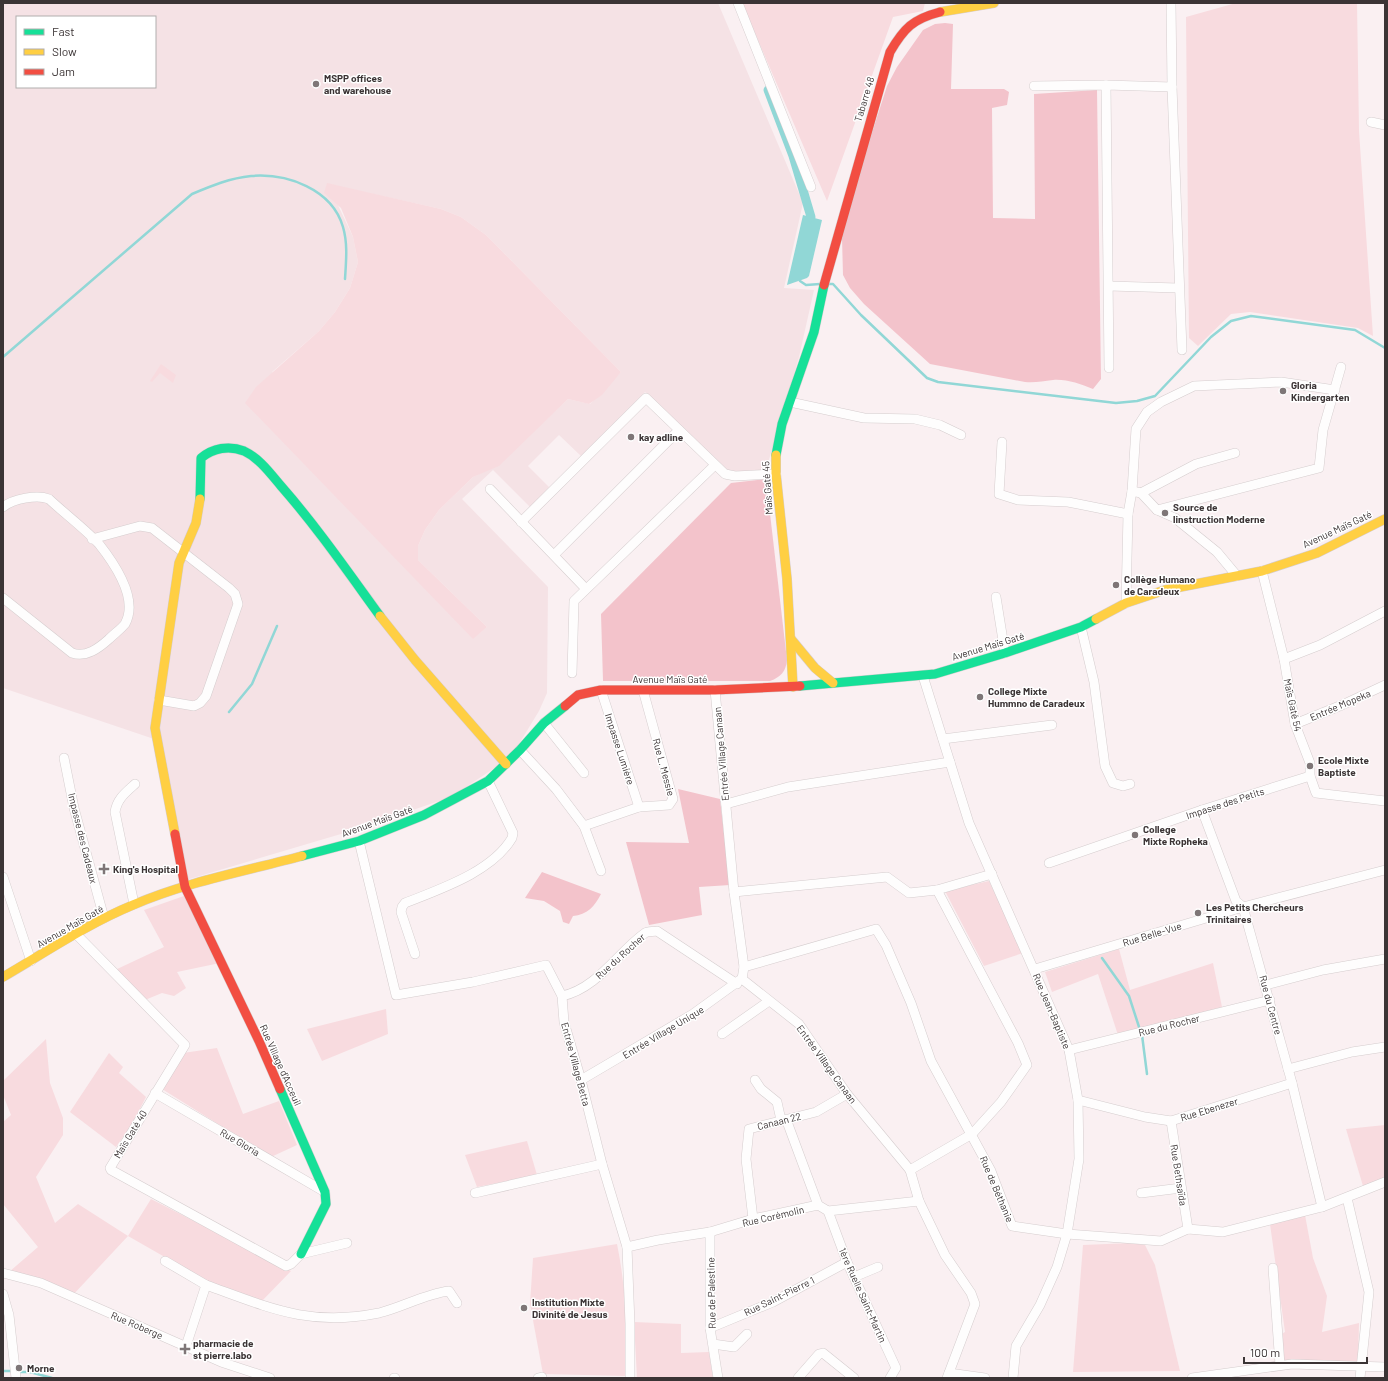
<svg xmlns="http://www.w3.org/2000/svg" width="1388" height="1381" font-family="Barlow,sans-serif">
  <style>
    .built { fill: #f5e2e5; fill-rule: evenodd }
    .green { fill: #f8dbdf }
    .forest { fill: #f3c3cb }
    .water { fill: #91d7d6 }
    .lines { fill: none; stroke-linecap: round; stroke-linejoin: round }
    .stream { stroke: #91d7d6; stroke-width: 2.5 }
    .canal { stroke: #91d7d6; stroke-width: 9 }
    .street-casing { stroke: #d5cdce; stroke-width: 10 }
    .fast-casing { stroke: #d5cdce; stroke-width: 10 }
    .slow-casing { stroke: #d5cdce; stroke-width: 10 }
    .jam-casing { stroke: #d5cdce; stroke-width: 10 }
    .street { stroke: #fefdfd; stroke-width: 9 }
    .fast { stroke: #16e098; stroke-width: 9 }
    .slow { stroke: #ffcf43; stroke-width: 9 }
    .jam { stroke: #f24e42; stroke-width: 9 }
    .poi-dot { fill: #7e7677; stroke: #fff; stroke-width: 1.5 }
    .labels { text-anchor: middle; stroke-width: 3; stroke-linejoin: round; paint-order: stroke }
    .poi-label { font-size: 10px; font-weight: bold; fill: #3b3435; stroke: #fff; text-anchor: start }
    .street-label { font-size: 10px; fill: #3b3435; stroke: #fff }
  </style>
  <rect width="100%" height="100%" fill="#faf0f2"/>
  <path class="built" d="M3 3H718L803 203 784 288 814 290 799 357 766 470 731 474 645 392 581 456 559 435 528 466 549 487 530 507 493 470 462 499 548 587 547 693 539 711 511 757 451 797 351 831 183 881 154 739 3 688ZM17 17H155V87H17ZM328 184 441 209 461 217 486 235 621 372 590 404 568 399 519 445 485 471 473 477 439 510 425 530 418 546V560L487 627 473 638 272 372 319 331 335 312 350 288 358 262 353 237Z"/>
  <g class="green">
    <path d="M742 3H925L923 11 893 17 827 201Z"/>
    <path d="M1236 3H1357L1359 131 1373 336 1358 328 1250 312 1231 314 1198 346 1189 338 1186 17Z"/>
    <path d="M327 183 441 209 461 217 486 235 621 372 602 395 589 404 568 399 499 466 473 477 439 510 425 530 418 546V560L487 627 473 639 245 403 256 387 319 331 335 312 350 288 358 262 353 237 341 208 324 193Z"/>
    <path d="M161 364 176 375 173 383 160 373 152 382 150 381Z"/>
    <path d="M989 881 1023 953 984 966 945 891Z"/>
    <path d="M184 896 220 963 177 972 186 988 174 996 162 993 145 1000 115 970 164 947 144 910Z"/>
    <path d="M1119 949 1130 990 1213 963 1222 1007 1118 1035 1098 974 1052 992 1045 972Z"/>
    <path d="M386 1009 388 1034 322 1061 307 1029Z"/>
    <path d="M46 1039 50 1083 63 1118V1135L36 1177 55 1223 78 1204 128 1236 151 1199 291 1271 261 1302 205 1280 128 1236 72 1296 9 1272 38 1247 3 1204V1122L11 1115 3 1095V1081Z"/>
    <path d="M217 1048 243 1114 279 1101 297 1145 271 1157 162 1089 183 1053Z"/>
    <path d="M109 1053 123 1067 119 1073 146 1097 132 1124 116 1147 70 1112Z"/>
    <path d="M1385 1125V1178L1363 1186 1346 1129Z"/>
    <path d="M527 1141 537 1175 477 1187 465 1155Z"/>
    <path d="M1305 1215 1313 1258 1327 1296 1322 1332 1359 1323 1358 1362 1282 1360 1280 1335 1285 1332 1270 1224Z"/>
    <path d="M1131 1243 1145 1245 1155 1265 1180 1371 1073 1372 1083 1245Z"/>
    <path d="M617 1244C626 1288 628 1332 626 1376L543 1374 530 1304 533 1258Z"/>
    <path d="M634 1322 681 1324V1353L709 1352 713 1378H637Z"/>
  </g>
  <g class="forest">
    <path d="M945 23 953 24 951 89H1004L1009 92 1007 105 992 108 993 218 1035 219 1034 94 1097 90 1101 379 1093 389C1080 384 1067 379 1053 380 1043 381 1035 383 1025 382L930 364 864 304 850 288 843 275 842 238 860 170 887 86 897 67 923 30 935 24Z"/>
    <path d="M766 479 787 660C786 671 781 677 770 681H603L601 614 731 483Z"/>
    <path d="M678 789 720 799 730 885 699 887 702 915 649 925 626 842 689 843Z"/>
    <path d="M542 872 601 894C595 906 587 915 573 916L569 924 563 922 560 911 544 901 525 898Z"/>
  </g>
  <path class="water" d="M803 215 822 220 809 276 807 278 787 285Z"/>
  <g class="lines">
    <g class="stream">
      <path d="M800 281 806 285 820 284"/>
      <path d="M827 284H833L861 315 927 378 938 382 1116 403 1137 401 1155 396 1211 337 1231 321 1251 316 1355 330 1385 348"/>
      <path d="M3 357 192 194C211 186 230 178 251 176 287 173 332 189 343 227 348 244 346 262 345 279"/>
      <path d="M1128 592H1141"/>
      <path d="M229 712 252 684 277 626"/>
      <path d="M1102 958 1129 996 1140 1030"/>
      <path d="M1142 1035 1147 1074"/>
      <path d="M3 1371H12"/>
      <path d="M17 1372H30L52 1378"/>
    </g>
    <path class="canal" d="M768 90 793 156 811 217"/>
    <g class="street-casing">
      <g id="street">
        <path d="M738 3 811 187"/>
        <path d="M1171 3 1172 87 1182 350"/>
        <path d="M1106 85 1109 368"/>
        <path d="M1034 86 1106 85 1172 87"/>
        <path d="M1371 122 1385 125"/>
        <path d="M1109 286 1178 288"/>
        <path d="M790 402 864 418 915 419 940 425 961 435"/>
        <path d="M1002 442 999 494 1018 500 1068 502 1128 514"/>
        <path d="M490 489 586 589"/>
        <path d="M1132 491 1141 493 1157 510 1175 518 1217 552 1237 576"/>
        <path d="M1141 493 1196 464 1235 453"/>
        <path d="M3 507C13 499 37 494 49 499 65 514 84 528 99 544 114 563 139 599 125 624 121 629 114 634 109 639 99 648 86 658 72 653L3 598"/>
        <path d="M1157 510 1319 468 1323 430 1341 367"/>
        <path d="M521 522 646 398 725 474 735 476 776 474"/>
        <path d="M92 539 140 526 152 528 229 588 235 594 238 604 206 696 200 703 194 706 159 700"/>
        <path d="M554 555 679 430"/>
        <path d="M1262 571 1284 659 1295 724 1310 763V776L1316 793 1385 801"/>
        <path d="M996 597 1005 653"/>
        <path d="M1126 603 1128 514 1132 491 1136 429 1147 412 1161 402 1194 386 1281 382 1335 390"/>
        <path d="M1081 627 1094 682 1105 766 1113 783 1123 786 1130 784"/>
        <path d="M1284 659 1320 645 1385 611"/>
        <path d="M572 673 574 601 715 465"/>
        <path d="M923 676 969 823 1069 1050 1078 1100 1079 1159 1067 1234 1057 1267 1040 1305 1016 1346 1013 1378"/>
        <path d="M601 690 639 807"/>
        <path d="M715 690 734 892 744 967 742 979 799 1024 847 1094 910 1170 919 1201 945 1255 971 1293 975 1304 947 1378"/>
        <path d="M544 723 584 773"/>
        <path d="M1295 724 1342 705 1385 685"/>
        <path d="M943 739 1052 725"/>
        <path d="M520 750 556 789 584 826 601 871"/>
        <path d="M64 758 74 808 104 918"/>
        <path d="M726 804 788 787 950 762"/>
        <path d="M1202 810 1236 901 1243 907 1292 1083 1322 1207"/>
        <path d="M584 826 639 807 669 805 673 799 643 690"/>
        <path d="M359 841 396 995 473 982 546 965 562 996 564 1022 581 1080 602 1164 627 1247 630 1324V1378"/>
        <path d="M1049 863 1202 810 1310 776"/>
        <path d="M3 877 31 961"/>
        <path d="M734 892 887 877 909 893 937 890 992 874"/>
        <path d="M134 904 115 812C117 799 125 793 135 784"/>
        <path d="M76 934 185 1045 110 1168 111 1170 286 1266 291 1264 301 1254 347 1243"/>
        <path d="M415 954 401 912 402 907 405 903C440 889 492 872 512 838L513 833 488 781"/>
        <path d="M744 967 876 929 886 945 911 1003 931 1061 991 1171 1012 1226 1067 1234 1161 1241 1188 1229 1223 1232 1322 1207 1385 1182"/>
        <path d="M1035 969 1243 907 1385 870"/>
        <path d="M1266 985 1323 970 1385 959"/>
        <path d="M562 996C598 988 618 952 645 933 648 931 653 932 657 931L737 984"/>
        <path d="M722 1034 769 1001"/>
        <path d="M1069 1050 1270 1000"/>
        <path d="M1288 1069 1352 1052 1385 1047"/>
        <path d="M581 1080 693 1014 740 980"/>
        <path d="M755 1080 761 1089 777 1102 781 1120"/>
        <path d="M155 1093 325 1192"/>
        <path d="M1078 1100 1145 1117 1171 1121 1292 1083"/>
        <path d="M786 1119 818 1205"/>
        <path d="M1171 1121 1188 1229"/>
        <path d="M910 1170 972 1134 1001 1102 1027 1065 1018 1043 937 890"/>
        <path d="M475 1193 602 1164"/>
        <path d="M1141 1193 1181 1188"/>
        <path d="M1347 1198 1369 1292 1360 1378"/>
        <path d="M828 1211 847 1262 896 1368 890 1378"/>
        <path d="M753 1219 746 1159 749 1129 816 1112 847 1094"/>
        <path d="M710 1232V1328L718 1378"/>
        <path d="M627 1247 658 1240 710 1232 753 1219 818 1205 828 1211 919 1201"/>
        <path d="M165 1261 206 1285 186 1346"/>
        <path d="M1273 1268 1280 1365"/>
        <path d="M3 1273 41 1283 221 1362 270 1378"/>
        <path d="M854 1277 878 1267"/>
        <path d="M206 1285C270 1308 309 1327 379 1313 403 1307 425 1294 449 1291L457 1303"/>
        <path d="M3 1294 9 1315 16 1378"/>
        <path d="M710 1328 773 1302 847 1262"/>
        <path d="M713 1344 734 1347 747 1334"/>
        <path d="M949 1373 985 1378"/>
        <path d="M394 1378H395"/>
        <path d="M538 1378 542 1377"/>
        <path d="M798 1378 819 1354 823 1353 854 1378"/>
        <path d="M1192 1378 1292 1364 1385 1367"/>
      </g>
    </g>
    <g class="fast-casing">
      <g id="fast">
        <path d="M776 455 782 424 814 332 824 285"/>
        <path d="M200 499 201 458C213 448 229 445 244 451 259 458 270 473 281 486 317 527 348 572 380 616"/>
        <path d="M800 686 935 674 1005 653 1081 627 1096 619"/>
        <path d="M302 856 359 841 424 815 488 781 520 750 544 723 565 706"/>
        <path d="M280 1089 325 1192 326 1204 301 1254"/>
      </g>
    </g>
    <g class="slow-casing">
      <g id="slow">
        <path d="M940 12 994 3"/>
        <path d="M776 455V474L787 579 793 687"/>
        <path d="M380 616 415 660 506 764"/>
        <path d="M1096 619 1126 603 1165 590 1262 571 1317 553 1385 519"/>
        <path d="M791 639 815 668 833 683"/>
        <path d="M175 834 155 728 179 563 196 523 200 499"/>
        <path d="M3 977C46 952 87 924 133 905 186 882 246 871 302 856"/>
      </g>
    </g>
    <g class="jam-casing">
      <g id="jam">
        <path d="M824 285 890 52C904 28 913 19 940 12"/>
        <path d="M565 706 578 695 601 690H715L800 686"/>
        <path d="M175 834 185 887 259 1041 280 1089"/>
      </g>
    </g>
    <use href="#street" class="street"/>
    <use href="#fast" class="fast"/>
    <use href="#slow" class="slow"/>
    <use href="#jam" class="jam"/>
  </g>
  <g class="poi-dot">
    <circle cx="316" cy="84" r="4"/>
    <circle cx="1283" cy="391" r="4"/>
    <circle cx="631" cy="437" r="4"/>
    <circle cx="1165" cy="513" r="4"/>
    <circle cx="1116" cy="585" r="4"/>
    <circle cx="980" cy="697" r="4"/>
    <circle cx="1310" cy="766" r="4"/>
    <circle cx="1135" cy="835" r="4"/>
    <path d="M102 863h4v4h4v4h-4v4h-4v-4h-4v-4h4z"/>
    <circle cx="1198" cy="913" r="4"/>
    <circle cx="524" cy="1308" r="4"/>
    <path d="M183 1343h4v4h4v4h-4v4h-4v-4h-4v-4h4z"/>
    <circle cx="19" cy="1368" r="4"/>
  </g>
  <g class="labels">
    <g class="poi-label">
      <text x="324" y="82">MSPP offices<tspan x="324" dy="12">and warehouse</tspan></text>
      <text x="1291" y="389">Gloria<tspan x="1291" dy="12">Kindergarten</tspan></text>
      <text x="639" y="441">kay adline</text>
      <text x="1173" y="511">Source de<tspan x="1173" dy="12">linstruction Moderne</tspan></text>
      <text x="1124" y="583">Collège Humano<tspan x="1124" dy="12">de Caradeux</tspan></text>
      <text x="988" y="695">College Mixte<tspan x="988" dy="12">Hummno de Caradeux</tspan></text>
      <text x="1318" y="764">Ecole Mixte<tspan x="1318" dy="12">Baptiste</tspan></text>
      <text x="1143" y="833">College<tspan x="1143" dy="12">Mixte Ropheka</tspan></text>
      <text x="113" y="873">King's Hospital</text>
      <text x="1206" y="911">Les Petits Chercheurs<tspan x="1206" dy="12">Trinitaires</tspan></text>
      <text x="532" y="1306">Institution Mixte<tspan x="532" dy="12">Divinité de Jesus</tspan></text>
      <text x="193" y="1347">pharmacie de<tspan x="193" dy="12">st pierre.labo</tspan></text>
      <text x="27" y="1372">Morne</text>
    </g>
    <g class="street-label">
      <text transform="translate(864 99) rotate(-73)" y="4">Tabarre 48</text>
      <text transform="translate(767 488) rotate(-94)" y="4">Maïs Gaté 45</text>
      <text transform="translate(1337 529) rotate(-25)" y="4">Avenue Maïs Gaté</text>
      <text transform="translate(988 646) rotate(-17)" y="4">Avenue Maïs Gaté</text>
      <text x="670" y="683">Avenue Maïs Gaté</text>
      <text transform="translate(1293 705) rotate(78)" y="4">Maïs Gaté 54</text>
      <text transform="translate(1340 705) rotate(-23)" y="4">Entrée Mopeka</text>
      <text transform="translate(620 749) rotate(72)" y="4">Impasse Lumière</text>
      <text transform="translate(721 754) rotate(-95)" y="4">Entrée Village Canaan</text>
      <text transform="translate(664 767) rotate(75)" y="4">Rue L. Messie</text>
      <text transform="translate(1225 803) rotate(-18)" y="4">Impasse des Petits</text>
      <text transform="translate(377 821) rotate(-20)" y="4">Avenue Maïs Gaté</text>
      <text transform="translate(83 838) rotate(76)" y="4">Impasse des Cadeaux</text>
      <text transform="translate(70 926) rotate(-30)" y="4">Avenue Maïs Gaté</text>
      <text transform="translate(1152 934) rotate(-17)" y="4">Rue Belle-Vue</text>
      <text transform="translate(620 956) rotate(-42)" y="4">Rue du Rocher</text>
      <text transform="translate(1271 1005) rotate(75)" y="4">Rue du Centre</text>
      <text transform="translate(1052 1011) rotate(67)" y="4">Rue Jean-Baptiste</text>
      <text transform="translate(1169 1025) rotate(-14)" y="4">Rue du Rocher</text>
      <text transform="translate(663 1032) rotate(-31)" y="4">Entrée Village Unique</text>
      <text transform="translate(576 1064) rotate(75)" y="4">Entrée Village Betta</text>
      <text transform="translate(827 1064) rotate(54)" y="4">Entrée Village Canaan</text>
      <text transform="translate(281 1065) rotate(66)" y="4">Rue Village d'Acceuil</text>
      <text transform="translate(1209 1109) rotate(-17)" y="4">Rue Ebenezer</text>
      <text transform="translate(779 1121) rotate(-14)" y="4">Canaan 22</text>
      <text transform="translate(130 1134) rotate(-59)" y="4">Maïs Gaté 40</text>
      <text transform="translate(240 1142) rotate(30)" y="4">Rue Gloria</text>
      <text transform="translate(1179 1175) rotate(81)" y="4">Rue Bethsaïda</text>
      <text transform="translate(997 1189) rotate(67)" y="4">Rue de Béthanie</text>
      <text transform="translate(773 1216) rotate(-13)" y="4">Rue Corémolin</text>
      <text transform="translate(711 1293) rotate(-91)" y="4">Rue de Palestine</text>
      <text transform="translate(863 1295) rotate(66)" y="4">1ère Ruelle Saint-Martin</text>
      <text transform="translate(779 1296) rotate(-26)" y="4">Rue Saint-Pierre 1</text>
      <text transform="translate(137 1325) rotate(23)" y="4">Rue Roberge</text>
    </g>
  </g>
  <rect width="1388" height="1381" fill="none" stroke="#3b3435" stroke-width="8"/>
  <rect x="16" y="16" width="140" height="72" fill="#ffffff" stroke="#b1aeae"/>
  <rect x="24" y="29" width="20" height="6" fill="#16e098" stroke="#b1aeae"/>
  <text x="52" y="36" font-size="12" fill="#3b3435">Fast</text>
  <rect x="24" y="49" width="20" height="6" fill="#ffcf43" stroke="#b1aeae"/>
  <text x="52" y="56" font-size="12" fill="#3b3435">Slow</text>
  <rect x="24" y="69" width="20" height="6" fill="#f24e42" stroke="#b1aeae"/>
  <text x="52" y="76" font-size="12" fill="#3b3435">Jam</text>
  <path d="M1244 1357v6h123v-6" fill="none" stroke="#3b3435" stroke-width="2"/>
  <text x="1250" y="1357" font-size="12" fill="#3b3435" stroke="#ffffff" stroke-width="3" paint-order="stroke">100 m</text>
</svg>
